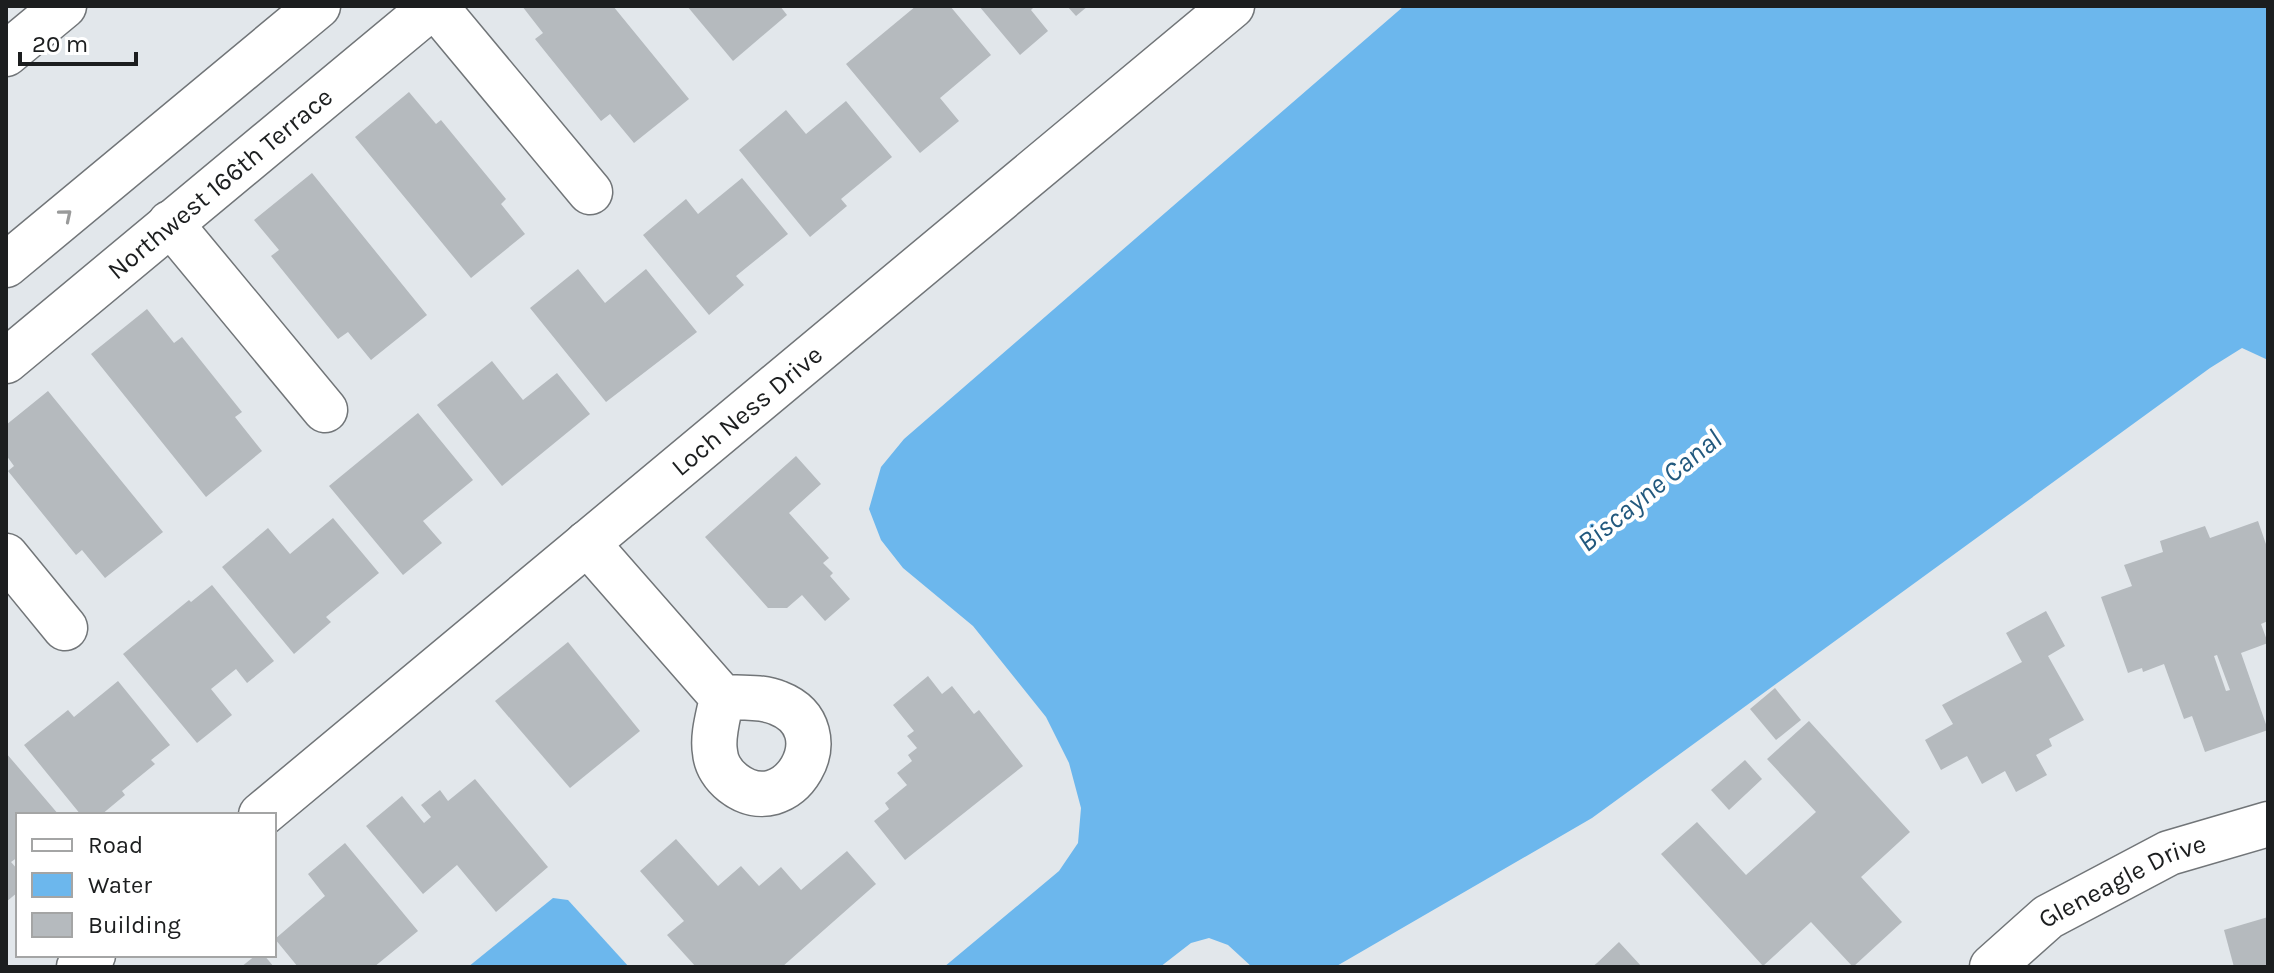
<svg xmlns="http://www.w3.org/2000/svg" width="2274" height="973" font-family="Karla,sans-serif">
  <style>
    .water { fill: #6cb7ed }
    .building { fill: #b5babe; fill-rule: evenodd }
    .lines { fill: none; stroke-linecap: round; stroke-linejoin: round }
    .minor-casing { stroke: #717578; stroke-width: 47 }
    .highway-casing { stroke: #717578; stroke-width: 47 }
    .minor { stroke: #fff; stroke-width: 44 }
    .highway { stroke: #fff; stroke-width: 44 }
    .oneway { stroke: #999a9a }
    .labels { text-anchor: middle; stroke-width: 8; stroke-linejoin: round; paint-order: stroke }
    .street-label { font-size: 26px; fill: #1c1e1f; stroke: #fff }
    .water-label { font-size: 28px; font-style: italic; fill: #22597e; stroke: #fff }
  </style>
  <rect width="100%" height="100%" fill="#e2e7eb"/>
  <g class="water">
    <path d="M1404 6H2268V360L2242 348 2210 368 1592 818 1335 967H1252L1228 945 1209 938 1191 943 1160 967H944L1059 871 1078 843 1081 808 1069 763 1046 717 973 626 903 568 881 540 869 509 881 467 904 439Z"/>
    <path d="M553 898 568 900 629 967H468Z"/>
  </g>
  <g class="building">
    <path d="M522 6H613L689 99 634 143 610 114 601 121 535 39 543 33Z"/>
    <path d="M687 6H780L787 15 733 61Z"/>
    <path d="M916 6H950L991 55 940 98 959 121 920 153 846 64Z"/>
    <path d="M979 6H1035L1031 10 1048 31 1020 55Z"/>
    <path d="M1067 6H1088L1076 16Z"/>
    <path d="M409 92 436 124 441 120 506 199 501 204 525 234 471 278 355 137Z"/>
    <path d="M846 101 892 157 841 199 847 206 810 237 739 150 786 110 806 134Z"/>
    <path d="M312 173 427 315 371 360 348 332 338 339 271 256 279 250 254 220Z"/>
    <path d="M742 178 788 234 736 276 744 285 709 315 643 235 686 199 698 214Z"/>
    <path d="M578 269 605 303 646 269 697 332 606 402 530 308Z"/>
    <path d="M147 309 174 343 182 337 242 412 235 417 262 451 206 497 91 354Z"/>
    <path d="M492 361 523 400 557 373 590 414 502 486 437 405Z"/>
    <path d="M48 391 163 532 105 578 82 550 76 555 8 471 14 466 6 455V425Z"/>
    <path d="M418 413 473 480 423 521 442 543 403 575 329 486Z"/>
    <path d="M796 456 821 484 789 513 829 558 823 563 833 573 830 576 850 599 825 621 802 595 787 608H768L705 537Z"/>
    <path d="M333 518 379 573 326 617 331 622 294 654 222 567 268 528 290 554Z"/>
    <path d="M2258 521 2268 550V621L2261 624 2268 643 2241 653 2268 730 2205 752 2192 716 2184 719 2164 664 2143 672 2142 668 2128 673 2101 597 2132 586 2124 565 2163 552 2160 541 2205 526 2210 538ZM2217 655 2230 690 2226 691 2214 656Z"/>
    <path d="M212 585 274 661 247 683 236 669 211 689 232 715 197 743 123 654 189 600 191 602Z"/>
    <path d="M2046 611 2065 646 2048 656 2084 720 2049 739 2052 746 2036 755 2047 775 2016 792 2005 771 1982 784 1967 756 1941 770 1925 740 1953 724 1942 705 2022 662 2006 633Z"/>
    <path d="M568 642 640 731 570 788 495 701Z"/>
    <path d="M928 676 942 694 952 686 974 714 979 710 1023 766 905 860 874 821 889 809 885 803 907 785 897 773 912 761 908 755 917 748 907 736 914 731 893 705Z"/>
    <path d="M118 681 170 745 151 760 155 764 122 791 125 795 101 815H81L24 745 68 710 74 717Z"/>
    <path d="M1775 688 1801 720 1776 740 1750 709Z"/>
    <path d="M1809 721 1910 832 1861 877 1902 922 1853 967 1811 922 1763 966 1661 854 1697 822 1746 875 1816 812 1767 759Z"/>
    <path d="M6 753 59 815H18V857L11 862 18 870V892L6 902Z"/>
    <path d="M1745 760 1762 779 1729 810 1711 790Z"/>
    <path d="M475 779 548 867 496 912 457 865 423 894 366 826 402 796 424 823 431 817 421 805 440 790 448 801Z"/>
    <path d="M676 839 718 886 741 866 759 886 781 867 801 890 847 851 876 884 782 967H728L726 965 696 967 667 935 684 921 640 871Z"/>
    <path d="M345 843 418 931 374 967H298L275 939 325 896 308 874Z"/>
    <path d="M2268 917V967H2234L2224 930Z"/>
    <path d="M1619 942 1642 967H1592L1597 963Z"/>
    <path d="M256 955H264L274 967H241Z"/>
  </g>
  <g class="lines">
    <g class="minor-casing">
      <g id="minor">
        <path d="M435 6 590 192"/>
        <path d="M170 223 325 410"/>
        <path d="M6 265 318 6"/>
        <path id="s1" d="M6 361 433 6"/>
        <path d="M587 543 722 697C740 698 762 696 778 703 845 729 788 826 733 783 724 776 716 765 715 752 712 735 719 714 722 697"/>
        <path d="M6 556 65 628"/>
        <path id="s2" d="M261 815 1232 6"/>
        <path d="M79 967 93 955"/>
        <path id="s3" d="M1992 967 2048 917 2169 853 2268 824"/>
      </g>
    </g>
    <g class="highway-casing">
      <path id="highway" d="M6 54 64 6"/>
    </g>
    <use href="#minor" class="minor"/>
    <use href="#highway" class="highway"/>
  </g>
  <defs><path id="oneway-chevron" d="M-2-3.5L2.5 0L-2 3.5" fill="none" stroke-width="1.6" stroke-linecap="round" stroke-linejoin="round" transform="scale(2)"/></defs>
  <use class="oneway" href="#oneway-chevron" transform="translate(66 215) rotate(-40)"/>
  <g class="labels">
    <g class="street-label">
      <text dy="9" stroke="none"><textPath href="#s1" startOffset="278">Northwest 166th Terrace</textPath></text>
      <text dy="9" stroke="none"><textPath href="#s2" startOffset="632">Loch Ness Drive</textPath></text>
      <text dy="9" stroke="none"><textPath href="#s3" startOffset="158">Gleneagle Drive</textPath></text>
    </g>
    <g class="water-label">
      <text transform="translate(1649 490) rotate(-39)" y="10">Biscayne Canal</text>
    </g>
  </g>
  <rect width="2274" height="973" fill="none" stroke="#1c1e1f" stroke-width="16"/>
  <rect x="16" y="813" width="260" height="144" fill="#ffffff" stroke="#a4a5a5" stroke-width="2"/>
  <rect x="32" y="839" width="40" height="12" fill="#ffffff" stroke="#a4a5a5" stroke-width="2"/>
  <text x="88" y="853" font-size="24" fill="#1c1e1f">Road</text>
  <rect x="32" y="873" width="40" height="24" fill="#6cb7ed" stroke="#a4a5a5" stroke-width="2"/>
  <text x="88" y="893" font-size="24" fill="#1c1e1f">Water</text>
  <rect x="32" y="913" width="40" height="24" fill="#b5babe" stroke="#a4a5a5" stroke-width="2"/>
  <text x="88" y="933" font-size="24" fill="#1c1e1f">Building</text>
  <path d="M20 52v12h116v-12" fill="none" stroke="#1c1e1f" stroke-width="4"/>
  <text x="32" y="52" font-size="24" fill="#1c1e1f" stroke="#ffffff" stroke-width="6" paint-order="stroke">20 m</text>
</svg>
